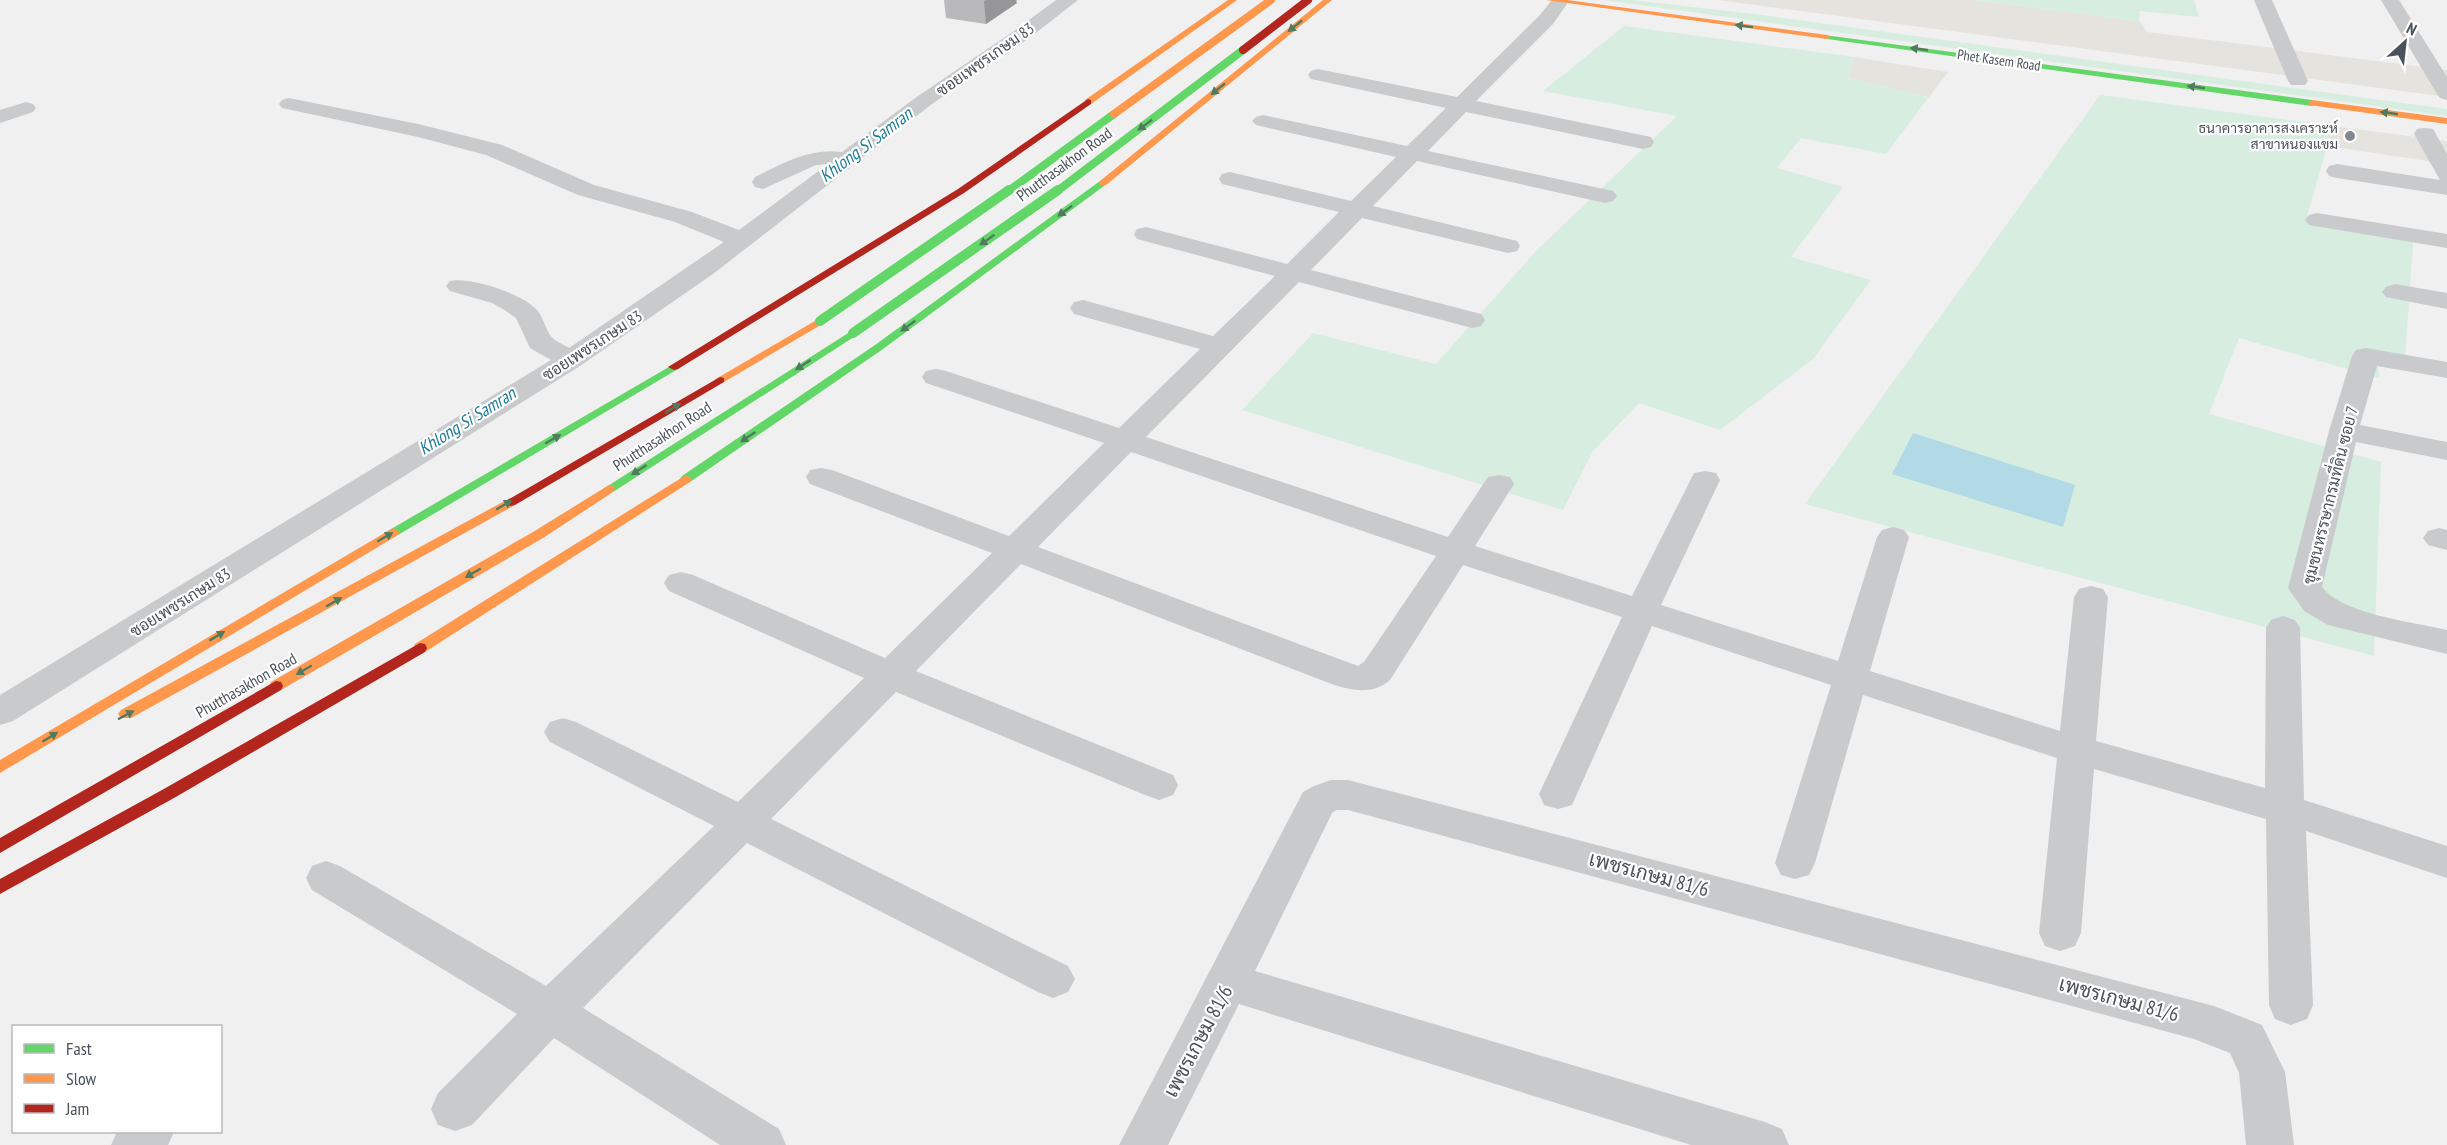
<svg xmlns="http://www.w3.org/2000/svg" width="2447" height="1145" font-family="'PT Sans Narrow',Sarabun,sans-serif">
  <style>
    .commercial { fill: #e5e3de }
    .green { fill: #d7ede0 }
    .water { fill: #b1d9e6 }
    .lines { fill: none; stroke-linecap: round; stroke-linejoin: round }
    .street { fill: #c8cacc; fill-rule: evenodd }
    .fast { fill: #63d668; fill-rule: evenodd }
    .slow { fill: #ff974d; fill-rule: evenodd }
    .jam { fill: #b3261e; fill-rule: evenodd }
    .fast-bridge-far1 { stroke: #63d668; stroke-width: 8 }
    .fast-bridge { stroke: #63d668; stroke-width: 10 }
    .slow-bridge { stroke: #ff974d; stroke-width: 8 }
    .jam-bridge { stroke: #b3261e; stroke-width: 8 }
    .wall { fill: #b9b9bb }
    .shaded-wall { fill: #969698 }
    .oneway { fill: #527a5e }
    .poi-dot { fill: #84898e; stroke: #fff; stroke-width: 2 }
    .labels { text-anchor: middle; stroke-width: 4.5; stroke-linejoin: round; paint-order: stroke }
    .far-street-label { font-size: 14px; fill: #4a525a; stroke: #fff }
    .far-poi-label { font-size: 14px; fill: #4a525a; stroke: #fff; text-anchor: end }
    .street-label { font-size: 16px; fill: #4a525a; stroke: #fff }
    .water-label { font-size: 18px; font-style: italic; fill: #1e7c99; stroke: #fff }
    .near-street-label { font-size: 20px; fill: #4a525a; stroke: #fff }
  </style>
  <rect width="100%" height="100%" fill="#f0f0f0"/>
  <g class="commercial">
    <path d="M1717 0H1974L2139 21 2147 32 2447 70V97Z"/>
    <path d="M1854 57 1948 72 1929 97 1848 78Z"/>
    <path d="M2333 126 2447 141V164L2328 146Z"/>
  </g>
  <g class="green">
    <path d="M1604 0H1632L1762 15 2447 109V116Z"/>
    <path d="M1974 0H2194L2199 17 2140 11 2139 21Z"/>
    <path d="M1624 26 1854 57 1848 78 1929 97 1886 154 1801 138 1777 168 1843 187 1791 257 1871 280 1813 359 1720 430 1639 403 1593 451 1563 510 1242 410 1313 333 1436 364 1536 251 1677 116 1543 91Z"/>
    <path d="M2100 95 2333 126 2307 217 2414 232 2405 356 2378 365 2379 378 2239 338 2209 414 2381 462 2374 656 1805 504Z"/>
  </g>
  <path class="water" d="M1913 433 2075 485 2063 527 1892 474Z"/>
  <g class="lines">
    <g class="street">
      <path d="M1056 0H1078L1028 39 932 104 713 274 580 366 13 721 0 725V695L551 360 530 348 516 318 506 311 492 303 450 291 446 286 450 281C470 276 523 294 537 310 543 317 545 327 550 335 554 341 563 344 569 348L724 242 675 222 578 195 486 155 418 137 282 108 279 104 282 100 289 98 418 124 502 145 594 185 692 212 739 230 828 164 816 165 763 189 755 187 752 182 755 177C784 163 809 148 842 152L918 96 1014 31Z"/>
      <path d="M1552 0 1569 1 1553 24 1476 101 1651 137 1654 142 1651 147 1643 149 1466 112 1428 151 1613 191 1617 196 1613 201 1605 203 1417 161 1373 206 1517 241 1520 246 1517 251 1508 253 1362 218 1311 270 1481 314 1485 320 1481 326 1472 328 1299 282 1146 437 1448 537 1488 477 1499 475 1510 477 1514 484 1475 546 1632 596 1694 473 1705 471 1716 473 1720 480 1661 605 1838 661 1877 537 1882 530 1893 527 1904 530 1909 537 1870 671 2060 731 2074 597 2079 589 2091 586 2103 589 2108 597 2096 741 2265 788 2266 628 2271 620 2283 616 2295 620 2300 628 2304 800 2447 846V878L2306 831 2313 1005 2307 1019 2291 1025 2275 1019 2269 1005 2266 819 2094 769 2081 933 2075 946 2060 951 2045 946 2039 933 2057 758 1863 695 1815 863 1809 875 1795 879 1781 875 1775 863 1831 685 1652 626 1577 794 1572 805 1558 809 1544 805 1539 794 1622 617 1463 565 1390 680C1372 696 1349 690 1329 683L1021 564 916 671 1173 775 1178 785 1173 795 1159 800 1145 795 896 692 771 819 1068 966 1075 979 1068 992 1053 998 1038 992 747 843 583 1008 779 1129 786 1145H720L554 1038 472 1125 455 1131 438 1125 431 1109 438 1093 517 1014 312 890 306 878 312 866 326 861 340 866 546 986 714 826 550 742 544 732 550 722 563 718 576 722 738 802 864 678 669 591 664 583 669 575 681 572 693 575 885 658 992 553 810 484 806 477 810 470 821 468 832 470 1009 536 1104 443 926 383 922 377 926 371 936 369 946 371 1119 428 1200 349 1074 314 1070 308 1074 302 1083 300 1213 336 1275 276 1137 239 1134 234 1137 229 1146 227 1287 264 1339 212 1222 184 1219 179 1222 174 1230 172 1351 201 1396 157 1256 125 1252 121 1256 117 1263 115 1407 146 1446 108 1311 79 1308 75 1311 71 1318 69 1457 97 1539 16ZM1131 452 1436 556 1364 662 1358 666 1038 547Z"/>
      <path d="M2254 0H2272L2308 81 2305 85H2291L2288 81Z"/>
      <path d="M2381 0H2399L2447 77V100L2440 98 2437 94Z"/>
      <path d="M26 102 33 104 36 108 33 112 0 123V110Z"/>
      <path d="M2425 128 2433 129 2447 154V195L2337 178 2329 176 2326 171 2329 166 2337 164 2440 180 2414 134 2417 129Z"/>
      <path d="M2317 213 2447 234V248L2309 225 2305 220 2309 215Z"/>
      <path d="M2395 284 2447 293V309L2386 297 2382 292 2386 287Z"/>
      <path d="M2366 348 2447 362V378L2377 366 2360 425 2447 442V460L2356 442 2322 587C2342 614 2413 622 2447 630V654L2328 625 2304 611 2288 588 2329 431 2352 356 2356 350Z"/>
      <path d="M2439 528 2447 530V550L2428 545 2423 538 2428 531Z"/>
      <path d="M1331 780H1348L2214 1006 2262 1025 2285 1072 2294 1145H2246L2239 1073 2230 1053 2194 1039 1348 810H1336L1332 813 1255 971 1765 1122 1782 1129 1789 1145H1691L1239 1004 1168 1145H1119L1303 792 1314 786Z"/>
      <path d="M117 1132H174L168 1145H111Z"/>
    </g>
    <g class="fast">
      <path d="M1824 35 2312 100 2316 103 2312 106 1827 39H1824Z"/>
      <path d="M1100 181 1108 183 883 349 690 482H682L680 479 682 476 875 345Z"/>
      <path d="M853 330 858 333 857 335 613 492H605L603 489Z"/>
      <path d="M674 364 680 367 678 369 398 535 393 536 386 532Z"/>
    </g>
    <g class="slow">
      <path d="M1228 0H1237L1091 104H1085V100Z"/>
      <path d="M1323 0H1332L1106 185H1100V181Z"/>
      <path d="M1546 0H1567L1827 35 1831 37 1827 39Z"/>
      <path d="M2312 100 2447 118V124L2309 105 2308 103Z"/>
      <path d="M820 318 825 321 824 323 724 382H716L714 380Z"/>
      <path d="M686 475 692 479 690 482 425 652H415L413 648 415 644Z"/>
      <path d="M609 485 613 486 615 489 613 492 543 538 281 690H271L269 686 271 682 533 532Z"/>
      <path d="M510 498 515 499 516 502 515 505 131 718H121L118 714 121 710Z"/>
      <path d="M393 528 400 532 398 535 0 773V760Z"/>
    </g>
    <g class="jam">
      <path d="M1088 99 1091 100V104L964 193 678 369 674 370 668 367 958 189Z"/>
      <path d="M720 377 724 378V382L515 505 510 506 504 502Z"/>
      <path d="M420 643 425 644 427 648 425 652 174 798 0 894V879L162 790Z"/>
      <path d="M276 681 281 682 283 686 281 690 0 853V838Z"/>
    </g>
    <g class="fast-bridge-far1">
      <path d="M1007 192 1114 114"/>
      <path d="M1056 192 1243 50"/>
    </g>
    <g class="fast-bridge">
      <path d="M820 321 1009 190"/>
      <path d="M853 333 1058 190"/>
    </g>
    <path class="slow-bridge" d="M1114 114 1271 0"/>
    <path class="jam-bridge" d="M1243 50 1308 0"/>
  </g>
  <path class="wall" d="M944 0H1017L1016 1 1017 3 986 24 946 18Z"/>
  <path class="shaded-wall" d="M986 0H1017L1016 1 1017 3 986 24 984 1Z"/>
  <defs><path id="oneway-solid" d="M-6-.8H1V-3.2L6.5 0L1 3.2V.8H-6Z" transform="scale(1.5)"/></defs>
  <g class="oneway">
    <use href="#oneway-solid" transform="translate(1295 26) rotate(141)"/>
    <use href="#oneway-solid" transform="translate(1744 26) rotate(-173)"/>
    <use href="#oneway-solid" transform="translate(1919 49) rotate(-172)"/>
    <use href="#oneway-solid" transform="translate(2196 87) rotate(-172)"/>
    <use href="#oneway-solid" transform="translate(1218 89) rotate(141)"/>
    <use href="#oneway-solid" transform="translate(2389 113) rotate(-172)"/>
    <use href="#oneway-solid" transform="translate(1145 125) rotate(143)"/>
    <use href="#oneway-solid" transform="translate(1065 211) rotate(143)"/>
    <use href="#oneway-solid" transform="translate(987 240) rotate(145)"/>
    <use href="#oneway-solid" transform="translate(908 326) rotate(144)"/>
    <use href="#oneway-solid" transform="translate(803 365) rotate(147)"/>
    <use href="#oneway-solid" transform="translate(673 408) rotate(-31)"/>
    <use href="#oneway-solid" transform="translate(748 437) rotate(146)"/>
    <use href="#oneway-solid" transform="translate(553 439) rotate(-30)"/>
    <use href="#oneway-solid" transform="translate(639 470) rotate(147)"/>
    <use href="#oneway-solid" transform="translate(504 505) rotate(-30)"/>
    <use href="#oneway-solid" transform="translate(385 537) rotate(-30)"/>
    <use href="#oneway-solid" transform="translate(473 573) rotate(150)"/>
    <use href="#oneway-solid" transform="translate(334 602) rotate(-30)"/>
    <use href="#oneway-solid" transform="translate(217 636) rotate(-31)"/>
    <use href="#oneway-solid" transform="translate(304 670) rotate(150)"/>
    <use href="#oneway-solid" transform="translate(126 715) rotate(-28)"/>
    <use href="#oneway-solid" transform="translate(50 737) rotate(-32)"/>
  </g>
  <circle class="poi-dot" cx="2350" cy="136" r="6"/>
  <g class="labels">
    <g class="far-street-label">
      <text transform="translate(1999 60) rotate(8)" y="5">Phet Kasem Road</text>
    </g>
    <g class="far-poi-label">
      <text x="2338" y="133">ธนาคารอาคารสงเคราะห์<tspan x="2338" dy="16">สาขาหนองแขม</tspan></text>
    </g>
    <g class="street-label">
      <text transform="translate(985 59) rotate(-35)" y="6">ซอยเพชรเกษม 83</text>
      <text transform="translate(1064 164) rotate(-36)" y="6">Phutthasakhon Road</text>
      <text transform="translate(592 345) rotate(-33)" y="6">ซอยเพชรเกษม 83</text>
      <text transform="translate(662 436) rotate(-33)" y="6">Phutthasakhon Road</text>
      <text transform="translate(2330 495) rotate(-76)" y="6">ชุมชนหรรษากรมที่ดิน ซอย 7</text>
      <text transform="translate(180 602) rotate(-32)" y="6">ซอยเพชรเกษม 83</text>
      <text transform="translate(246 685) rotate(-30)" y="6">Phutthasakhon Road</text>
    </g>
    <g class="water-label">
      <text transform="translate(866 145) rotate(-37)" y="6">Khlong Si Samran</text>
      <text transform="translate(467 421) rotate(-32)" y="6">Khlong Si Samran</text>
    </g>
    <g class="near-street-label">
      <text transform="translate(1649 874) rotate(15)" y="7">เพชรเกษม 81/6</text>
      <text transform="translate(2119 999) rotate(15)" y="7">เพชรเกษม 81/6</text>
      <text transform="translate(1198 1041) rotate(-62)" y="7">เพชรเกษม 81/6</text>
    </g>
  </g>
  <rect x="12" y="1025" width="210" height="108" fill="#ffffff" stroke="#b7babd" stroke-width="1.5"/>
  <rect x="24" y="1044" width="30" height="9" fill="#63d668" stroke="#b7babd" stroke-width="1.5"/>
  <text x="66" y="1055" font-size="18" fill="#4a525a">Fast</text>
  <rect x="24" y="1074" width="30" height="9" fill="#ff974d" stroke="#b7babd" stroke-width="1.5"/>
  <text x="66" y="1085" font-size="18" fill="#4a525a">Slow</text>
  <rect x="24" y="1104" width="30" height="9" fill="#b3261e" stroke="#b7babd" stroke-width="1.5"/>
  <text x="66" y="1115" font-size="18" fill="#4a525a">Jam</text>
  <g transform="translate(2405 42) rotate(27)" stroke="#ffffff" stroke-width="4.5" paint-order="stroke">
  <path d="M0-4.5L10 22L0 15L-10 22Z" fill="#4a525a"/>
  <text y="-9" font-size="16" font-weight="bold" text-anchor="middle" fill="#4a525a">N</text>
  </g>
</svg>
